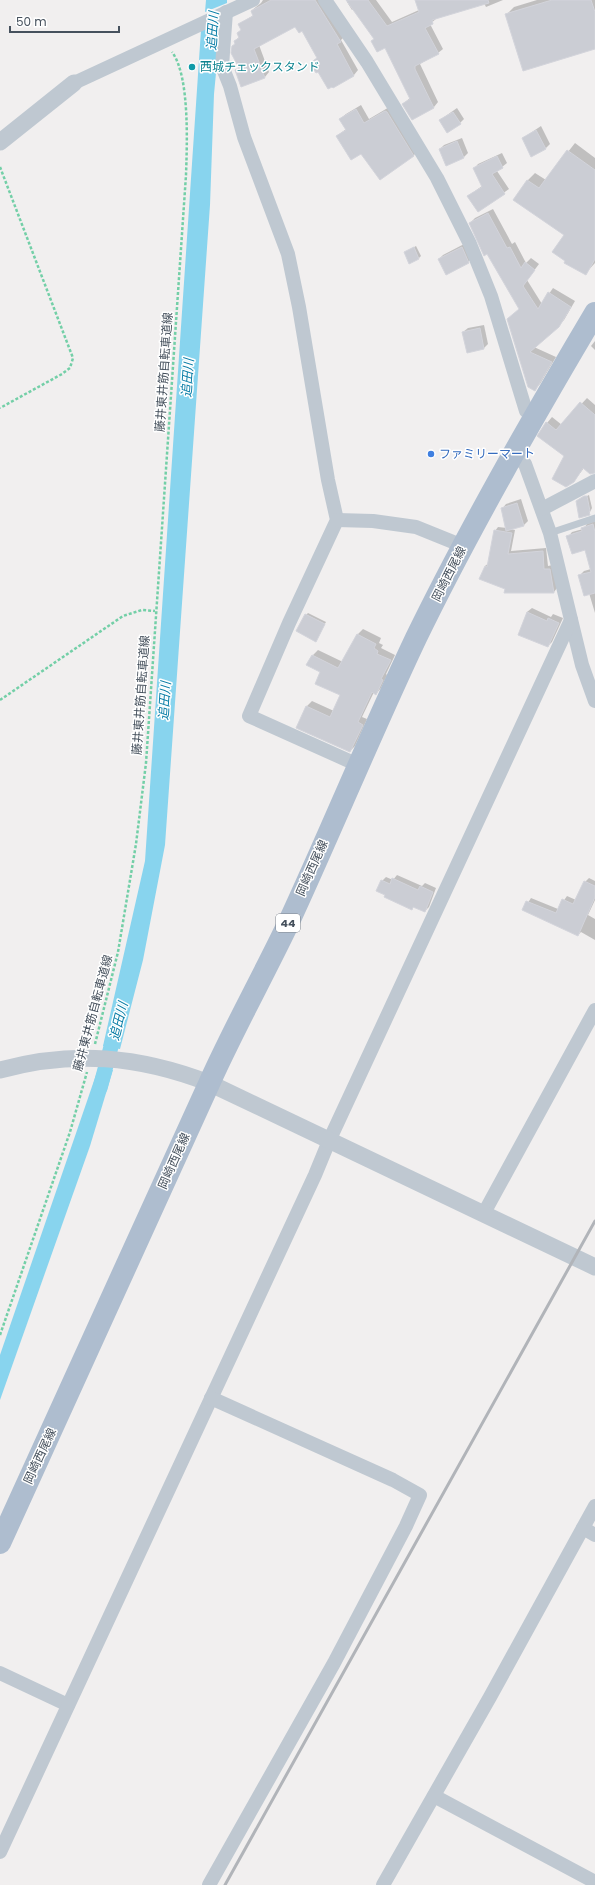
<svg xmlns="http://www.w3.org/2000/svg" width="595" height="1885" font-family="Poppins,'Noto Sans JP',sans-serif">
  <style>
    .water { fill: #88d4ee }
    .shadow { fill: #0003 }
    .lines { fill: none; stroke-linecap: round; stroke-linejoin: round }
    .canal { stroke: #88d4ee; stroke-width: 15 }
    .building { fill: #cbcdd4; stroke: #d3d4db }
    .path { stroke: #73cfa7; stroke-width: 2.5; stroke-dasharray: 3 2; stroke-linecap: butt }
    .service { stroke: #bfc8d1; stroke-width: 7 }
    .minor { stroke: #bfc8d1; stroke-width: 14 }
    .tertiary { stroke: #bfc8d1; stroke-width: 17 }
    .primary { stroke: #aebdcf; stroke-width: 22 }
    .rail { stroke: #b1b4b9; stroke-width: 3 }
    .culture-dot { fill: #0f9aa8; stroke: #fff; stroke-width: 1.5 }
    .shop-dot { fill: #3f7fe0; stroke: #fff; stroke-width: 1.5 }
    .labels { text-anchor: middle; stroke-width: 3; stroke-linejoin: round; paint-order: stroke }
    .shield { fill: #fff; stroke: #7e858e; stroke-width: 1 }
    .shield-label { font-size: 11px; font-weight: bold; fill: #46515d }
    .culture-label { font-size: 12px; fill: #0d838f; stroke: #fff; text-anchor: start }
    .street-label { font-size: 12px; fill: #46515d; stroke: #fff }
    .shop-label { font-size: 12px; fill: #366cbe; stroke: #fff; text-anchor: start }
    .water-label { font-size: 13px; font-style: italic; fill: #087da6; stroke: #fff }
  </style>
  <rect width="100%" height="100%" fill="#f1efef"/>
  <g class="water">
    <path d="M206 0H227V3L205 12Z"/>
    <path d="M221 21 214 94 210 205 165 845 143 960 120 1049 103 1046 145 861 201 30Z"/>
    <path d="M98 1069 113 1070 90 1146 0 1400V1355Z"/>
  </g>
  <g class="shadow">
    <path d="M263 0H322L345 36 341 40 358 70 354 75 333 87 311 63 318 57 303 29 296 26 259 45 269 72 265 77 242 86 236 70 239 67 235 41 240 36 242 29 239 24 254 15 251 11 261 3Z"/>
    <path d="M349 0H376L392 22 419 10 416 0H503L486 7 484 3 437 18 430 24 443 49 438 53 420 64 438 102 434 107 412 119 403 104 411 97 385 46 354 9 352 10 347 2Z"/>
    <path d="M537 0H595V48L507 14 514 7Z"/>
    <path d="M361 105 369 119 391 106 419 150 413 156 361 152 337 136 346 129 340 119 346 114Z"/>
    <path d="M457 108 464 119 460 123 440 120Z"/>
    <path d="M541 126 550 144 546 148 523 138Z"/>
    <path d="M462 138 468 153 464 157 440 149 444 145Z"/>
    <path d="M575 143 595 158V263L585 274 566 234 514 200 528 180 535 173 546 180Z"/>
    <path d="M502 153 507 163 497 171 509 189 478 211 468 196 482 186 474 169 478 164Z"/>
    <path d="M493 209 512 244 515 242 526 263 531 258 539 264 527 280 542 304 553 288 575 301 564 320 534 347 556 357 540 384 535 389 520 308 470 223 475 218Z"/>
    <path d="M466 243 472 258 468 262 439 259 443 255Z"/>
    <path d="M416 246 421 256 419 258 407 251Z"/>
    <path d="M484 325 488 344 483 349 463 332 468 328Z"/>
    <path d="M595 341V350L591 346Z"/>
    <path d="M587 398 595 405V472L584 468 574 481 565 456 547 423 552 417 562 425Z"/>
    <path d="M589 495 592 508 589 514 577 501Z"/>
    <path d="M521 499 528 521 524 525 510 529 515 530 511 551 546 548 548 566 553 565 557 588 554 592 506 588 485 566 489 563 495 531 498 527 507 528 502 509 506 504Z"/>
    <path d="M595 521V613L589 593 579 576 584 571 591 569 585 549 568 537 572 532 583 529 587 524Z"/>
    <path d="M532 608 551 617 553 614 563 618 552 642 548 646 519 634 527 612Z"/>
    <path d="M308 613 326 622 316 640 306 615Z"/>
    <path d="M363 629 381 638 379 643 383 645 381 648 395 655 386 674 387 675 381 688 376 694 374 692 362 717 367 719 355 746 350 751 297 727 307 706 312 701 334 711 341 695 322 672 313 655 318 650 343 662 357 635Z"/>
    <path d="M397 875 422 886 425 883 436 888 429 907 425 911 414 906 412 909 386 895 382 881 386 877 393 880Z"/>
    <path d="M589 878 595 881V900L588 915 595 919V940L581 932 578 935 524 909 531 898 558 909 567 896 576 900 585 882Z"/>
  </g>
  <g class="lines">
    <path class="canal" d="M100 1088 116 1028"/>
  </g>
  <g class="building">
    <path d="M271 0H315L341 42 337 44 354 76 333 88 332 87 328 89 318 72 316 73 310 63 317 58 302 31 299 33 295 27 254 49 265 78 241 87 235 70 239 68 231 53 232 46 235 44 234 41 239 38 237 33 241 30 238 24 253 16 251 11Z"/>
    <path d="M346 0H368L387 26 419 12 415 0H488L489 3 432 20 433 24 425 28 439 54 415 66V69L434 108 412 120 402 104 410 99 385 48 377 52 371 41 374 39Z"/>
    <path d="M552 0H591L595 12V49L523 71 505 14Z"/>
    <path d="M356 109 364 123 385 111 387 112 414 156 380 180 361 154 351 160 336 136 346 130 339 119Z"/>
    <path d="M453 112 461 124 447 133 439 120Z"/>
    <path d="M536 130 546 149 531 157 522 138Z"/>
    <path d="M457 141 464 158 446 166 439 149Z"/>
    <path d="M567 150 595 170V259L586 275 564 263 565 261 552 252 564 235 513 200 527 180 539 188Z"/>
    <path d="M497 156 503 168 492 174 505 194 478 212 467 196 482 187 473 168Z"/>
    <path d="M488 213 507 248 510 247 521 268 525 262 535 270 523 286 538 309 548 292 571 307 559 327 530 352 552 362 535 391 528 387 507 319 519 309 487 254 484 256 469 223Z"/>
    <path d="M414 247 419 259 409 264 404 252Z"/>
    <path d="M462 247 469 263 446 275 438 259Z"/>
    <path d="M480 328 484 349 467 353 462 332Z"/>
    <path d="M580 402 595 415V473L590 474 583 468 574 482 566 487 552 479 564 456 537 436 546 422 556 430Z"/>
    <path d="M584 496H587L590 511 589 512 590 515 579 518 576 501Z"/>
    <path d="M517 503 524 526 506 531 501 508Z"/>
    <path d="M593 524 595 532V593L584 596 578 575 591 572 585 550 572 554 566 536 582 531 581 528Z"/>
    <path d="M494 530 512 533 508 554 543 551 544 569H550L554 593H504L505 589 479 579 485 566 487 567Z"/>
    <path d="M527 612 547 621 548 618 559 623 548 647 518 635Z"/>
    <path d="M305 614 325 624 316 642 296 631Z"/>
    <path d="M357 634 376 644 374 648 378 651 377 654 391 660 381 679 383 680 376 695 372 692 358 722 363 725 350 752 296 728 306 706 330 717 340 695 315 684 320 672 306 665 312 655 338 668Z"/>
    <path d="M392 878 418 890 420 886 433 892 425 912 413 907 412 910 384 897 385 895 376 891 381 880 390 884Z"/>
    <path d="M584 881 595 886V897L578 936 522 910 526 901 556 913 562 899 573 904Z"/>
  </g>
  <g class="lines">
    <g class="path">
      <path d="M0 167 73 358 70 368 62 374 0 408"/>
      <path d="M0 700 123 616 142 610 155 611"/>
      <path d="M95 1044 118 952 136 844 146 763 186 175C187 145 190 76 172 52"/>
      <path d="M0 1335 70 1132 87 1072"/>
    </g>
    <path class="service" d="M550 533 595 518"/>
    <g class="minor">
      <path d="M325 0 367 62 437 178 470 244 491 296 526 411 534 417"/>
      <path d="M226 12 222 66 230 86 244 137 288 254 299 307 328 480 337 520 289 623 249 716 358 765"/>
      <path d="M74 83 253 0"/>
      <path d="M514 454 525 464 550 533 582 665 595 701"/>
      <path d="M542 509 595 481"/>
      <path d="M337 520 373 521 416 527 463 546"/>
      <path d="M484 1213 595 1010"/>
      <path d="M583 1528 595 1535"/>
      <path d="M0 1673 68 1705"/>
      <path d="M434 1796 595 1882"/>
      <path d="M0 1852 315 1175 329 1141 571 620"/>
      <path d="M209 1885 334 1663 406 1526 420 1495 393 1480 211 1398"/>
      <path d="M383 1885 490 1697 595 1506"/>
    </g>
    <g class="tertiary">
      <path d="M0 142 74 83"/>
      <path d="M0 1070C73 1050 139 1056 209 1083L595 1267"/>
    </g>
    <path class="primary" d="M0 1543C70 1391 138 1238 208 1086 232 1032 261 980 287 926 331 831 371 733 416 638 470 527 532 419 595 313"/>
    <path class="rail" d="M225 1885 595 1221"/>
  </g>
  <circle class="culture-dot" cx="192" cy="67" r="4"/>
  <circle class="shop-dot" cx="431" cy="454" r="4"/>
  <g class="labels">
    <rect class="shield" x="276" y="914" width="24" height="18" rx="3"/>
    <g class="shield-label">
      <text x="288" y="927">44</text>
    </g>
    <g class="culture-label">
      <text x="200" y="71">西城チェックスタンド</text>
    </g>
    <g class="street-label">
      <text transform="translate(164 372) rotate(-86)" y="4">藤井東井筋自転車道線</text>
      <text transform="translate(449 574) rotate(-63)" y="4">岡崎西尾線</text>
      <text transform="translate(141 695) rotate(-86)" y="4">藤井東井筋自転車道線</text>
      <text transform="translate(312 868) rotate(-66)" y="4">岡崎西尾線</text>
      <text transform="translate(93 1013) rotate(-75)" y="4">藤井東井筋自転車道線</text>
      <text transform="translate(174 1161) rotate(-66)" y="4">岡崎西尾線</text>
      <text transform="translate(40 1456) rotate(-65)" y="4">岡崎西尾線</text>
    </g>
    <g class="shop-label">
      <text x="439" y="458">ファミリーマート</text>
    </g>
    <g class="water-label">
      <text transform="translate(212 31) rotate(-86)" y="5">追田川</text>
      <text transform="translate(187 378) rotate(-86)" y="5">追田川</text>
      <text transform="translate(164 701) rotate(-86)" y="5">追田川</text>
      <text transform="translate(118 1021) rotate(-76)" y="5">追田川</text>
    </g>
  </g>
  <path d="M10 26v6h109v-6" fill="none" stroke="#46515d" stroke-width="2"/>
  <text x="16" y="26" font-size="12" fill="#46515d" stroke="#ffffff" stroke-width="3" paint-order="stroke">50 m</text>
</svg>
